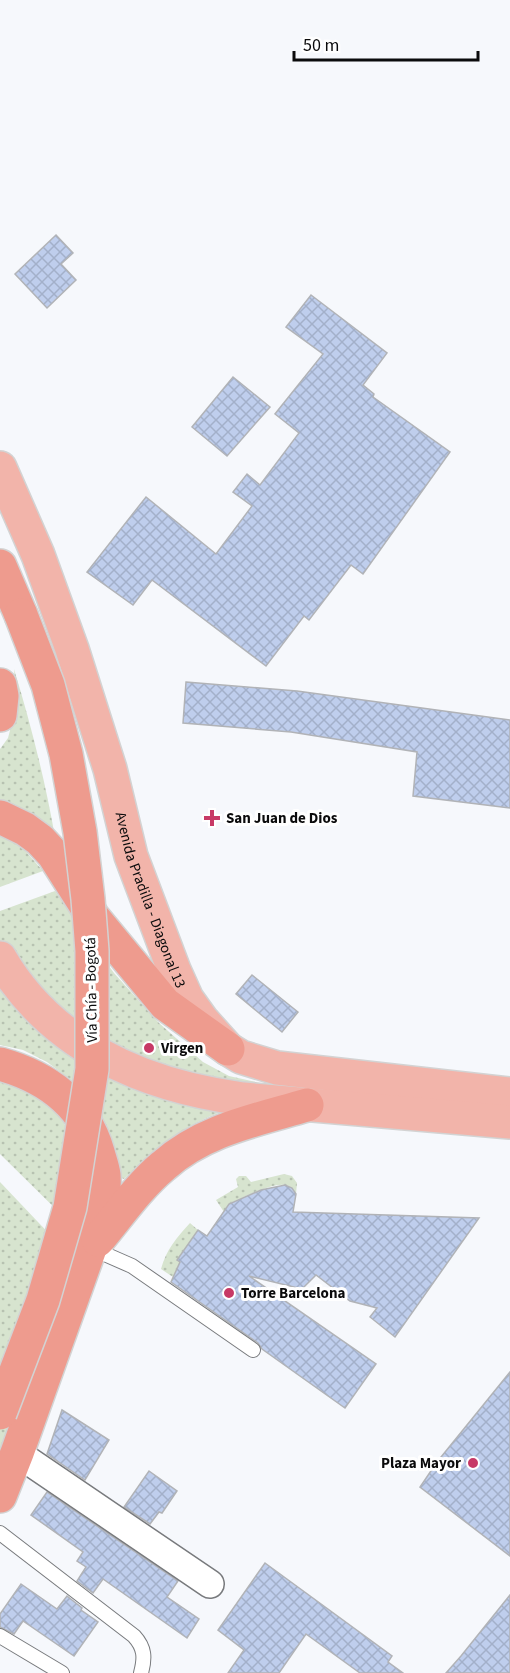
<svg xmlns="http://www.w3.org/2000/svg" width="510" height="1673" font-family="'Source Sans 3',sans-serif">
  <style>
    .grass { fill: url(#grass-dots) }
    .building { fill: url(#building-cross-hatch); stroke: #b1b3b7; stroke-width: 1.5 }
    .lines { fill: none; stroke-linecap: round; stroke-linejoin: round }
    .service-casing { stroke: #787a7d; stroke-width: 16 }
    .minor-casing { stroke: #787a7d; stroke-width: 30 }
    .primary-casing { stroke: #d3d3d3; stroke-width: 36 }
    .trunk-casing { stroke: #d3d3d3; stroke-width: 36 }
    .service { stroke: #fff; stroke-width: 14 }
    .minor { stroke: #fff; stroke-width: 27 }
    .primary { stroke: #f2b4aa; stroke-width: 33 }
    .trunk { stroke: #ee9b8e; stroke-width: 33 }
    .trunk-bridge-casing { stroke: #d3d3d3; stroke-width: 36; stroke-linecap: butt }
    .trunk-bridge { stroke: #ee9b8e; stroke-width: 33 }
    .poi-dot { fill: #c73966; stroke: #fff; stroke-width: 2 }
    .labels { text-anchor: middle; stroke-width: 6; stroke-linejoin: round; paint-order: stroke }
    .poi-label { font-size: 15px; font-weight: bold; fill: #0b0b0c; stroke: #fff; text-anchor: start }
    .street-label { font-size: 15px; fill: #0b0b0c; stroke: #fff }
  </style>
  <defs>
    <pattern id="grass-dots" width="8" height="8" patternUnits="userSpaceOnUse" patternTransform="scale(1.5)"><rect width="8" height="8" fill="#d7e4cf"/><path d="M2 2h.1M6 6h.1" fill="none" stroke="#b7c2b1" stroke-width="1.8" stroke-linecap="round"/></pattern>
    <pattern id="building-cross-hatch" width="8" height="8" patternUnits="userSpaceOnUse" patternTransform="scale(1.5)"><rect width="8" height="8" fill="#bfceed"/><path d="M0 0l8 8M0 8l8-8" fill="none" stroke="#a3b0ca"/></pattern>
  </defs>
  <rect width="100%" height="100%" fill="#f6f8fc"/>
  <g class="grass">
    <path d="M14 669C31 725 45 780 55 837L0 805V749L8 738 17 704Z"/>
    <path d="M0 836 22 847 43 871 0 887Z"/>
    <path d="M55 891 114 973 159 1023 203 1062 229 1076 291 1090C254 1101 215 1110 182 1131 160 1144 143 1162 124 1179L115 1175 75 1083 47 1062 23 1050 0 1045V911Z"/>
    <path d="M0 1076 25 1086 59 1114 73 1140 74 1227 0 1154Z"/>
    <path d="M284 1174 292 1176 297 1183 296 1194C294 1190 291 1186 286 1185 271 1183 244 1197 230 1203L234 1207 224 1212 216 1200 238 1187 236 1179 239 1176H246L251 1182Z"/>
    <path d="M0 1182 75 1261 0 1467Z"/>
    <path d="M190 1223 198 1230 177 1260 180 1262 173 1277 161 1269C166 1250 177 1237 190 1223Z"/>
  </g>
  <g class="building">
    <path d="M56 235 73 253 61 264 76 280 47 308 15 274Z"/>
    <path d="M311 295 387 353 363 385 374 394 373 397 450 452 363 574 351 565 309 620 304 616 266 666 152 580 133 605 87 572 146 497 216 554 252 506 233 492 247 474 260 485 299 433 275 414 323 354 286 327Z"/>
    <path d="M233 377 270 407 227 456 192 427Z"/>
    <path d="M186 682 297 691 510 720V808L413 796 417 752 291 732 183 723Z"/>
    <path d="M252 975 298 1012 282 1032 236 994Z"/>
    <path d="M285 1185 292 1188 296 1194 293 1212 479 1218 395 1337 370 1317 377 1308 350 1301 316 1275 302 1289 249 1276 376 1364 345 1408 262 1349 258 1343 171 1282 180 1262 177 1260 198 1230 207 1236 229 1204 261 1190Z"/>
    <path d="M510 1372V1556L420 1487 437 1462Z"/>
    <path d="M62 1410 109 1440 85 1480 47 1454Z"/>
    <path d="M149 1471 177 1491 162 1513 159 1512 150 1524 124 1507Z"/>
    <path d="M47 1492 178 1581 167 1597 199 1619 187 1638 103 1579 93 1593 77 1581 86 1567 77 1561 83 1552 31 1515Z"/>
    <path d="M265 1563 392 1656 388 1662 403 1673H360L306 1634 279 1673H228L244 1650 218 1630Z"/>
    <path d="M21 1584 57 1609 67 1596 82 1608 81 1610 98 1622 74 1656 23 1621 14 1634 0 1627V1614Z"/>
    <path d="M510 1595V1673H446L461 1656Z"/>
  </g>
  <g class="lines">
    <g class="service-casing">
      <g id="service">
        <path d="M91 1248 132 1266 253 1350"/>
        <path d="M0 1533 134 1636C145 1648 145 1658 141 1673"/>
        <path d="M0 1636 62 1673"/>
      </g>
    </g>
    <g class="minor-casing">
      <path id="minor" d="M17 1453 210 1584"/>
    </g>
    <g class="primary-casing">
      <g id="primary">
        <path id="s1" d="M0 468 38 555 72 649 110 769 131 856 174 970 187 999 202 1020 228 1049 241 1057 277 1068 510 1094"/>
        <path d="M0 958C52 1047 145 1086 243 1099L510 1122"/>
      </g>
    </g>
    <g class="trunk-casing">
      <g id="trunk">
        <path d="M0 566 21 615"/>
        <path d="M0 685 2 696 0 715"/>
        <path d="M0 817 25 829 40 840 53 854 93 917 165 1004 228 1049"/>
        <path d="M0 1064C47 1077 84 1104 98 1152 100 1160 103 1167 104 1175 105 1187 103 1200 103 1212L17 1453 0 1496"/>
        <path d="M98 1240C119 1215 138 1187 163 1166 203 1130 256 1120 307 1105"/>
      </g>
    </g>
    <use href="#service" class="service"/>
    <use href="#minor" class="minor"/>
    <use href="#primary" class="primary"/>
    <use href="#trunk" class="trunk"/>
    <g class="trunk-bridge-casing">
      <path id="trunk-bridge" d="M0 1413 43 1300 70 1207 92 1069V951L88 899 80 832 66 754 48 685 21 615"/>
    </g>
    <use href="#trunk-bridge" class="trunk-bridge"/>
  </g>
  <g class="poi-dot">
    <path d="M209 809h6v6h6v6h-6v6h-6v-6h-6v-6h6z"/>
    <circle cx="149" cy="1048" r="6"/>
    <circle cx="229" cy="1293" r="6"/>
    <circle cx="473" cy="1463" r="6"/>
  </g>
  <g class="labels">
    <g class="poi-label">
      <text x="226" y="823">San Juan de Dios</text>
      <text x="161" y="1053">Virgen</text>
      <text x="241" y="1298">Torre Barcelona</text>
      <text x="461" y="1468" text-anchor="end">Plaza Mayor</text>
    </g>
    <g class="street-label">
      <text dy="5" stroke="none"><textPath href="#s1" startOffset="458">Avenida Pradilla - Diagonal 13</textPath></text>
      <text transform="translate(91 990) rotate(-91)" y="5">Vía Chía - Bogotá</text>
    </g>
  </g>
  <path d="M294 51v9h184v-9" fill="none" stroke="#0b0b0c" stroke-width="3"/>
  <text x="303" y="51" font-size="18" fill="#0b0b0c" stroke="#ffffff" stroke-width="4.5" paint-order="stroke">50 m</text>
</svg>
